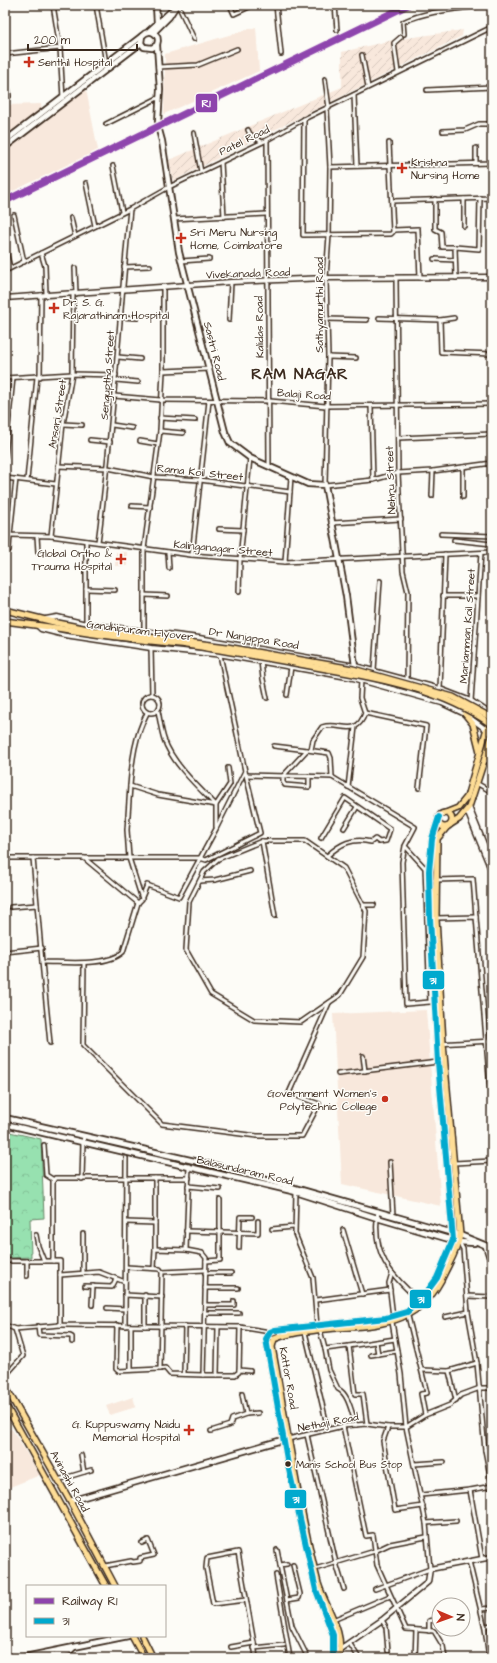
<svg xmlns="http://www.w3.org/2000/svg" width="497" height="1663" font-family="'Architects Daughter',sans-serif">
  <style>
    .built { fill: #f8e8dc }
    .industrial { fill: url(#industrial-furrows) }
    .park { fill: url(#park-crowns); stroke: #698667 }
    .lines { fill: none; stroke-linecap: round; stroke-linejoin: round }
    .secondary-tunnel { stroke: #d6d2cc; stroke-width: 4.5; stroke-dasharray: 4.5 2; stroke-linecap: butt }
    .minor-casing { stroke: #3b2a1e; stroke-width: 6 }
    .tertiary-casing { stroke: #3b2a1e; stroke-width: 7 }
    .secondary-casing { stroke: #3b2a1e; stroke-width: 8 }
    .primary-casing { stroke: #3b2a1e; stroke-width: 8 }
    .trunk-casing { stroke: #3b2a1e; stroke-width: 8 }
    .minor { stroke: #fdfcf7; stroke-width: 3 }
    .tertiary { stroke: #fdfcf7; stroke-width: 4 }
    .secondary { stroke: #fdfcf7; stroke-width: 4.5 }
    .primary { stroke: #fedd96; stroke-width: 5 }
    .trunk { stroke: #fedd96; stroke-width: 5 }
    .rail-casing { stroke: #3b2a1e; stroke-width: 2.5 }
    .rail { stroke: #fdfcf7; stroke-width: 1; stroke-dasharray: 3; stroke-linecap: butt }
    .trunk-bridge-casing { stroke: #3b2a1e; stroke-width: 8; stroke-linecap: butt }
    .trunk-bridge { stroke: #fedd96; stroke-width: 5 }
    .bus-1-casing { stroke: #fdfcf7; stroke-width: 9 }
    .bus-1 { stroke: #00a9ce; stroke-width: 6 }
    .rail-1-casing { stroke: #fdfcf7; stroke-width: 10 }
    .rail-1 { stroke: #8e44ad; stroke-width: 7 }
    .poi-dot { fill: #c8321e; stroke: #fdfcf7; stroke-width: 1.5 }
    .bus-dot { fill: #3b2a1e; stroke: #fdfcf7; stroke-width: 1.5 }
    .labels { text-anchor: middle; stroke-width: 3; stroke-linejoin: round; paint-order: stroke }
    .bus-label { font-size: 10px; fill: #3b2a1e; stroke: #fdfcf7; text-anchor: start }
    .poi-label { font-size: 11px; fill: #3b2a1e; stroke: #fdfcf7; text-anchor: start }
    .street-label { font-size: 11px; fill: #3b2a1e; stroke: #fdfcf7 }
    .district-label { font-size: 15px; font-weight: bold; letter-spacing: 1px; fill: #3b2a1e; stroke: #fdfcf7 }
    .line-badge { stroke: #fdfcf7; stroke-width: 1.5 }
    .badge-label { font-size: 11px; text-anchor: middle; font-weight: bold; fill: #fff }
  </style>
  <defs>
    <pattern id="industrial-furrows" width="10" height="10" patternUnits="userSpaceOnUse"><rect width="10" height="10" fill="#f8e8dc"/><path d="M-1 1l2-2M0 10L10 0M9 11l2-2" fill="none" stroke="#d6c7bc"/></pattern>
    <pattern id="park-crowns" width="20" height="18" patternUnits="userSpaceOnUse"><rect width="20" height="18" fill="#97e1b0"/><path d="M2 6a3 3 0 1 1 6 0M12 15a3 3 0 1 1 6 0" fill="none" stroke="#83c197"/></pattern>
  </defs>
  <rect width="100%" height="100%" fill="#fdfcf7"/>
  <filter id="ink" filterUnits="userSpaceOnUse"><feTurbulence type="fractalNoise" baseFrequency=".025" numOctaves="2"/><feDisplacementMap in="SourceGraphic" scale="8" xChannelSelector="R" yChannelSelector="G"/><feConvolveMatrix kernelMatrix="1 2 1 2 8 2 1 2 1" color-interpolation-filters="sRGB"/></filter>
  <g filter="url(#ink)">
    <g class="built">
      <path d="M256 27 259 71 164 114 165 54Z"/>
      <path d="M86 89 98 150 5 195V149Z"/>
      <path d="M41 104 42 110 5 137V105Z"/>
      <path d="M116 552H127V566H115Z"/>
      <path d="M426 1010 441 1206 342 1184 333 1014Z"/>
      <path d="M133 1397 136 1407 110 1415 106 1406Z"/>
      <path d="M12 1429 40 1475 5 1489V1432Z"/>
    </g>
    <path class="industrial" d="M463 30 462 36 173 181 169 160 342 87V52L393 40Z"/>
    <path class="park" d="M5 1131 41 1139 44 1218 30 1219 31 1257 5 1258Z"/>
    <g class="lines">
      <path class="secondary-tunnel" d="M156 124 157 132"/>
      <g class="minor-casing">
        <g id="minor">
          <path d="M53 5 60 48 63 98"/>
          <path d="M96 5 106 63"/>
          <path d="M178 5 194 39"/>
          <path d="M230 5 234 14 249 7"/>
          <path d="M276 5 281 54"/>
          <path d="M335 5 337 30"/>
          <path d="M404 34 403 22C428 10 460 9 487 5"/>
          <path d="M5 54 60 48"/>
          <path d="M362 55 368 87"/>
          <path d="M5 63 9 96"/>
          <path d="M158 67 198 65 237 49"/>
          <path d="M398 72 394 43 401 37"/>
          <path d="M325 79 329 108"/>
          <path d="M427 90 492 87"/>
          <path d="M354 95 357 166"/>
          <path d="M327 109 330 167 329 235 326 278 328 357 325 485 373 480 398 473 433 471 492 463"/>
          <path d="M304 119 303 235 391 234 393 232 389 143"/>
          <path d="M106 124 158 98"/>
          <path d="M248 130 250 134 262 142"/>
          <path d="M443 131 465 130 479 124H492"/>
          <path d="M194 133 201 172"/>
          <path d="M267 140 269 466"/>
          <path d="M476 148V163"/>
          <path d="M221 162 224 217"/>
          <path d="M113 166 122 212"/>
          <path d="M330 167 492 163"/>
          <path d="M86 183 95 226"/>
          <path d="M435 199V229L441 232 442 247H455L456 278"/>
          <path d="M464 199V226"/>
          <path d="M393 201 492 198"/>
          <path d="M14 215 24 262"/>
          <path d="M71 218 75 236"/>
          <path d="M174 219 266 214"/>
          <path d="M394 230 418 229 420 278"/>
          <path d="M5 247 10 268"/>
          <path d="M455 247 479 249 480 198"/>
          <path d="M41 253 45 266 46 294"/>
          <path d="M434 259 455 260"/>
          <path d="M181 261 209 259"/>
          <path d="M124 267 150 266"/>
          <path d="M75 268 76 294"/>
          <path d="M5 271 130 209 169 187 267 140 304 119 492 27"/>
          <path d="M396 279 398 473 403 571 408 592 407 679"/>
          <path d="M120 317 137 318"/>
          <path d="M379 318 440 320 441 352 492 354"/>
          <path d="M327 319 367 320"/>
          <path d="M229 320 231 282"/>
          <path d="M440 320 454 318"/>
          <path d="M118 357 140 359"/>
          <path d="M328 357 356 358"/>
          <path d="M163 371 210 369"/>
          <path d="M40 377 41 295"/>
          <path d="M5 378 72 374 116 375"/>
          <path d="M116 380 138 382"/>
          <path d="M114 396 161 400 270 401 326 406 492 404"/>
          <path d="M371 406 373 480"/>
          <path d="M160 418 195 420"/>
          <path d="M63 424 82 425"/>
          <path d="M112 425 132 428"/>
          <path d="M160 431 183 433"/>
          <path d="M398 438 492 434"/>
          <path d="M90 440 110 442"/>
          <path d="M140 441 158 444"/>
          <path d="M5 456 13 378"/>
          <path d="M58 466 108 468 154 477 200 480 290 492"/>
          <path d="M463 467V497"/>
          <path d="M5 478 56 484"/>
          <path d="M16 479 10 535 51 536 191 555 285 562 492 552"/>
          <path d="M27 480 37 377"/>
          <path d="M432 496 433 471"/>
          <path d="M132 506 150 507"/>
          <path d="M331 523 401 519"/>
          <path d="M219 529 243 530"/>
          <path d="M441 534 492 536"/>
          <path d="M5 535H10L9 550"/>
          <path d="M37 536 38 552"/>
          <path d="M51 536 63 424 72 374 73 294"/>
          <path d="M454 540 492 544"/>
          <path d="M86 541V624"/>
          <path d="M98 542C113 431 119 320 130 209"/>
          <path d="M168 552 169 568"/>
          <path d="M192 555 209 401"/>
          <path d="M285 562 291 477"/>
          <path d="M86 589 115 590"/>
          <path d="M239 592 240 559 250 458"/>
          <path d="M144 595 168 596"/>
          <path d="M443 596H478"/>
          <path d="M144 632V549L160 431 163 371V287"/>
          <path d="M151 648 152 695"/>
          <path d="M261 661 263 679 267 698"/>
          <path d="M374 670 380 581"/>
          <path d="M361 680 360 698 365 713 426 726 419 788"/>
          <path d="M440 689 445 554"/>
          <circle cx="151" cy="704" r="9"/>
          <path d="M287 695 291 667"/>
          <path d="M471 701 481 553"/>
          <path d="M147 713C135 736 132 760 130 786L158 795 216 805C198 787 172 763 164 739 161 730 160 720 158 711"/>
          <path d="M274 746 307 750"/>
          <path d="M311 750 313 740 322 727C341 721 356 739 365 713"/>
          <path d="M485 761 492 760"/>
          <path d="M246 775C275 776 303 776 332 777L331 758 329 753 307 750 283 776V782L285 785 309 787V776"/>
          <path d="M332 777 415 827 405 846 402 862 406 1004 430 1002 425 868 405 846"/>
          <path d="M478 784 492 792"/>
          <path d="M348 787 355 727"/>
          <path d="M216 827V805L230 784 228 768"/>
          <path d="M344 828 357 807"/>
          <path d="M321 838 345 798 390 829 386 841 379 842 375 839 371 842C353 837 340 844 327 856"/>
          <path d="M262 841H305L344 868 366 911 363 957 340 995 301 1022 254 1020 211 994 186 950 189 902 204 872 218 859Z"/>
          <path d="M262 841 275 916"/>
          <path d="M5 858H200L206 860 260 833 245 771"/>
          <path d="M33 858 42 962C64 962 107 967 123 952L138 903 142 899 129 858 127 830 130 786"/>
          <path d="M84 858 138 903"/>
          <path d="M435 880 473 879 476 917"/>
          <path d="M200 881 215 880 250 871"/>
          <path d="M142 897 147 885 179 897 216 829 245 771 220 655"/>
          <path d="M363 905H374"/>
          <path d="M11 907 37 905"/>
          <path d="M436 918 476 917 492 1113"/>
          <path d="M5 952 42 948"/>
          <path d="M42 962 50 1043"/>
          <path d="M84 963 83 1045 162 1124 257 1136H302L319 1104 289 1093 329 1003"/>
          <path d="M437 1044 492 1041"/>
          <path d="M363 1056 365 1071"/>
          <path d="M338 1074 438 1062"/>
          <path d="M44 1145 46 1175 54 1180"/>
          <path d="M390 1162 393 1216"/>
          <path d="M454 1163 492 1161"/>
          <path d="M155 1178V1249"/>
          <path d="M82 1179 83 1142 84 1136"/>
          <path d="M188 1186 220 1189"/>
          <path d="M296 1192 295 1234 313 1278 317 1326"/>
          <path d="M378 1211C371 1253 390 1275 419 1300"/>
          <path d="M126 1222 155 1223"/>
          <path d="M272 1229 294 1227"/>
          <path d="M343 1230 362 1294"/>
          <path d="M186 1231 258 1233V1221"/>
          <path d="M83 1234V1273"/>
          <path d="M36 1235 38 1246 44 1261"/>
          <path d="M459 1242 463 1249 468 1312 477 1363 485 1450 492 1486"/>
          <path d="M485 1246 492 1267"/>
          <path d="M239 1248 240 1217H252"/>
          <path d="M5 1261H60V1325L240 1327 270 1332"/>
          <path d="M53 1261V1181L55 1178H189"/>
          <path d="M206 1261 220 1260V1200"/>
          <path d="M126 1267 160 1269 162 1272 160 1369 165 1368 170 1374 203 1375 206 1258 202 1253 186 1250 189 1166"/>
          <path d="M154 1268 155 1249 186 1250"/>
          <path d="M162 1272 205 1270"/>
          <path d="M205 1273H231"/>
          <path d="M60 1275 99 1272 125 1282"/>
          <path d="M27 1276V1261"/>
          <path d="M85 1286 112 1287 116 1279"/>
          <path d="M205 1288H238"/>
          <path d="M125 1295 162 1297"/>
          <path d="M467 1296 492 1297"/>
          <path d="M316 1300 390 1290"/>
          <path d="M92 1305 93 1286"/>
          <path d="M205 1305H234V1301"/>
          <path d="M107 1308 125 1309"/>
          <path d="M205 1313H239"/>
          <path d="M408 1316 427 1393 421 1394 425 1415"/>
          <path d="M445 1317 468 1312"/>
          <path d="M5 1325 15 1329 60 1325"/>
          <path d="M117 1325 116 1369 118 1371 160 1369"/>
          <path d="M38 1326 39 1335 70 1336 72 1337V1342"/>
          <path d="M125 1326 126 1158"/>
          <path d="M131 1326V1370"/>
          <path d="M145 1326V1295"/>
          <path d="M320 1330 325 1349 349 1346 355 1394H363L367 1424"/>
          <path d="M305 1332 328 1429"/>
          <path d="M376 1342 378 1354"/>
          <path d="M349 1346 395 1339"/>
          <path d="M325 1349 329 1370 338 1389C349 1394 352 1415 356 1425"/>
          <path d="M371 1355 397 1351"/>
          <path d="M239 1370 250 1371"/>
          <path d="M422 1370 449 1371"/>
          <path d="M5 1372 7 1374 23 1356 15 1329"/>
          <path d="M184 1373 185 1326"/>
          <path d="M203 1375H235L239 1372 240 1327"/>
          <path d="M217 1375 218 1327"/>
          <path d="M242 1394 246 1414"/>
          <path d="M456 1400 449 1371 477 1363"/>
          <path d="M343 1426 366 1536 373 1535 377 1565 406 1629 434 1631 443 1646 445 1658"/>
          <path d="M388 1427 383 1441 395 1510 423 1506"/>
          <path d="M211 1431 230 1425 232 1419 246 1414 258 1413"/>
          <path d="M307 1435 336 1563 344 1589"/>
          <path d="M288 1439 343 1426 367 1424 388 1427H406L425 1415 450 1405 461 1395 480 1388H492"/>
          <path d="M485 1450 492 1449"/>
          <path d="M81 1455 84 1472"/>
          <path d="M414 1464 444 1462"/>
          <path d="M58 1480 91 1470"/>
          <path d="M470 1490 492 1486"/>
          <path d="M421 1495 470 1490 482 1559"/>
          <path d="M426 1523 456 1521"/>
          <path d="M277 1550 292 1626 308 1658"/>
          <path d="M469 1561 485 1628 489 1658"/>
          <path d="M280 1565 287 1564"/>
          <path d="M105 1566 131 1561 133 1562 140 1561V1558L154 1555 148 1540 142 1543"/>
          <path d="M315 1569 375 1551 390 1544 426 1537"/>
          <path d="M276 1575 290 1658"/>
          <path d="M375 1589 430 1569 426 1523 406 1427 401 1374 392 1322 393 1317 389 1283 392 1273"/>
          <path d="M246 1600 213 1604 206 1568 207 1558 238 1552 254 1643 256 1658"/>
          <path d="M287 1600 299 1598 300 1594 293 1565"/>
          <path d="M481 1609 492 1608"/>
          <path d="M333 1620 390 1596"/>
          <path d="M382 1620 386 1627 388 1651"/>
          <path d="M485 1626 492 1625"/>
          <path d="M429 1631V1621L439 1619"/>
          <path d="M350 1644 359 1658"/>
          <path d="M231 1647 254 1643"/>
          <path d="M254 1648 284 1645"/>
          <path d="M415 1658 416 1630"/>
        </g>
      </g>
      <g class="tertiary-casing">
        <g id="tertiary">
          <path d="M5 298 231 282 326 278 492 277"/>
          <path d="M46 619 57 617 86 624 199 638 355 666 440 689 471 701 492 715"/>
          <path d="M37 625 41 629 65 635 151 648 224 655 353 678 442 703 465 714 492 734"/>
          <path d="M469 807 492 864"/>
          <path d="M467 811 492 872"/>
          <path d="M338 1649H340L382 1620 428 1582 430 1569 492 1557"/>
        </g>
      </g>
      <g class="secondary-casing">
        <g id="secondary">
          <path d="M156 5 157 23"/>
          <path d="M149 31 178 5"/>
          <path d="M154 32 169 17 174 9"/>
          <path d="M157 45 152 48 144 47 141 43 142 36C150 27 161 34 157 45L160 89 158 122"/>
          <path d="M159 130 162 141 179 252 225 432 230 443 250 458 308 484 325 485 346 596 355 666 361 680"/>
          <path d="M5 141 142 36"/>
          <path d="M5 147 141 43"/>
          <path d="M5 1118 221 1167 460 1235 492 1248"/>
          <path d="M5 1124 296 1192 377 1218 459 1242 474 1243"/>
          <path d="M70 1501 282 1440"/>
          <path d="M20 1658 128 1636"/>
          <path d="M47 1658 70 1651 73 1648"/>
        </g>
      </g>
      <g class="primary-casing">
        <g id="primary">
          <path d="M465 714 473 724 480 752"/>
          <circle cx="445" cy="820" r="7"/>
          <path d="M443 814 458 808 467 797 492 711"/>
          <path d="M451 824 459 819 469 807 492 736"/>
          <path d="M5 1386 70 1501 115 1586"/>
          <path d="M5 1404 106 1586"/>
          <path d="M132 1636 144 1658"/>
          <path d="M142 1636 153 1658"/>
          <path d="M333 1658V1635L316 1590 288 1465 266 1339 270 1332 275 1330 386 1318 407 1312 423 1297 437 1278 453 1240 438 1062 430 918 429 871 432 839 439 817"/>
          <path d="M338 1658C346 1633 325 1607 318 1583 298 1506 287 1426 272 1347L274 1339C287 1333 302 1332 316 1330 371 1324 419 1331 445 1272 451 1260 458 1248 460 1235L443 1043 436 918 437 839 447 827"/>
        </g>
      </g>
      <g class="trunk-casing">
        <g id="trunk">
          <path d="M5 610 58 623"/>
          <path d="M5 621 57 628"/>
        </g>
      </g>
      <use href="#minor" class="minor"/>
      <use href="#tertiary" class="tertiary"/>
      <use href="#secondary" class="secondary"/>
      <use href="#primary" class="primary"/>
      <use href="#trunk" class="trunk"/>
      <g class="rail-casing">
        <path id="rail" d="M5 199 403 5"/>
      </g>
      <use href="#rail" class="rail"/>
      <g class="trunk-bridge-casing">
        <g id="trunk-bridge">
          <path d="M58 623 93 630 227 647 353 669 453 697 492 718"/>
          <path d="M57 628C100 636 143 640 186 645 232 651 276 660 321 668 379 678 444 690 492 725"/>
        </g>
      </g>
      <use href="#trunk-bridge" class="trunk-bridge"/>
      <g class="bus-1-casing">
        <path id="bus-1" d="M333 1658V1635L316 1590 288 1465 266 1339 270 1332 275 1330 386 1318 407 1312 423 1297 437 1278 453 1240 438 1062 430 918 429 871 432 839 439 817"/>
      </g>
      <use href="#bus-1" class="bus-1"/>
      <g class="rail-1-casing">
        <path id="rail-1" d="M5 201 408 5"/>
      </g>
      <use href="#rail-1" class="rail-1"/>
    </g>
  </g>
  <g class="poi-dot">
    <path d="M27 56h4v4h4v4h-4v4h-4v-4h-4v-4h4z"/>
    <path d="M400 162h4v4h4v4h-4v4h-4v-4h-4v-4h4z"/>
    <path d="M179 232h4v4h4v4h-4v4h-4v-4h-4v-4h4z"/>
    <path d="M52 302h4v4h4v4h-4v4h-4v-4h-4v-4h4z"/>
    <path d="M119 553h4v4h4v4h-4v4h-4v-4h-4v-4h4z"/>
    <circle cx="385" cy="1099" r="4"/>
    <path d="M187 1424h4v4h4v4h-4v4h-4v-4h-4v-4h4z"/>
  </g>
  <circle class="bus-dot" cx="288" cy="1464" r="3.5"/>
  <g class="labels">
    <g class="bus-label">
      <text x="296" y="1468">Manis School Bus Stop</text>
    </g>
    <g class="poi-label">
      <text x="38" y="66">Senthil Hospital</text>
      <text x="411" y="166">Krishna<tspan x="411" dy="13">Nursing Home</tspan></text>
      <text x="190" y="236">Sri Meru Nursing<tspan x="190" dy="13">Home, Coimbatore</tspan></text>
      <text x="63" y="306">Dr. S. G.<tspan x="63" dy="13">Rajarathinam Hospital</tspan></text>
      <text x="112" y="557" text-anchor="end">Global Ortho &amp;<tspan x="112" dy="13">Trauma Hospital</tspan></text>
      <text x="377" y="1097" text-anchor="end">Government Women's<tspan x="377" dy="13">Polytechnic College</tspan></text>
      <text x="180" y="1428" text-anchor="end">G. Kuppuswamy Naidu<tspan x="180" dy="13">Memorial Hospital</tspan></text>
    </g>
    <g class="street-label">
      <text transform="translate(244 140) rotate(-26)" y="4">Patel Road</text>
      <text transform="translate(248 273) rotate(-2)" y="4">Vivekanada Road</text>
      <text transform="translate(319 305) rotate(-90)" y="4">Sathyamurthi Road</text>
      <text transform="translate(259 327) rotate(-91)" y="4">Kalidas Road</text>
      <text transform="translate(215 351) rotate(76)" y="4">Sastri Road</text>
      <text transform="translate(107 375) rotate(-86)" y="4">Senguptha Street</text>
      <text transform="translate(304 394) rotate(4)" y="4">Balaji Road</text>
      <text transform="translate(57 414) rotate(-81)" y="4">Ansari Street</text>
      <text transform="translate(200 472) rotate(6)" y="4">Rama Koil Street</text>
      <text transform="translate(390 480) rotate(-92)" y="4">Nehru Street</text>
      <text transform="translate(223 548) rotate(5)" y="4">Kalinganagar Street</text>
      <text transform="translate(467 626) rotate(-86)" y="4">Mariamman Koil Street</text>
      <text transform="translate(140 630) rotate(7)" y="4">Gandhipuram Flyover</text>
      <text transform="translate(254 638) rotate(9)" y="4">Dr Nanjappa Road</text>
      <text transform="translate(245 1170) rotate(13)" y="4">Balasundaram Road</text>
      <text transform="translate(289 1378) rotate(80)" y="4">Kattor Road</text>
      <text transform="translate(328 1422) rotate(-11)" y="4">Nethaji Road</text>
      <text transform="translate(70 1481) rotate(61)" y="4">Avinashi Road</text>
    </g>
    <g class="district-label">
      <text x="300" y="379">RAM NAGAR</text>
    </g>
  </g>
  <g class="line-badge">
    <rect x="195" y="93" width="23" height="20" rx="4" fill="#8e44ad"/>
    <rect x="422" y="970" width="23" height="20" rx="4" fill="#00a9ce"/>
    <rect x="409" y="1289" width="23" height="20" rx="4" fill="#00a9ce"/>
    <rect x="284" y="1489" width="23" height="20" rx="4" fill="#00a9ce"/>
  </g>
  <g class="badge-label">
    <text x="206" y="107">R1</text>
    <text x="433" y="984">31</text>
    <text x="421" y="1303">31</text>
    <text x="296" y="1503">31</text>
  </g>
  <rect width="497" height="1663" fill="none" stroke="#fdfcf7" stroke-width="20"/>
  <rect x="10" y="10" width="477" height="1643" fill="none" stroke="#3b2a1e" stroke-width="1.5" filter="url(#ink)"/>
  <rect x="26" y="1585" width="140" height="52" fill="#fdfcf7" stroke="#afa8a0"/>
  <rect x="34" y="1598" width="20" height="6" fill="#8e44ad" stroke="#afa8a0"/>
  <text x="62" y="1605" font-size="12" fill="#3b2a1e">Railway R1</text>
  <rect x="34" y="1618" width="20" height="6" fill="#00a9ce" stroke="#afa8a0"/>
  <text x="62" y="1625" font-size="12" fill="#3b2a1e">31</text>
  <g transform="translate(451 1617) rotate(92)"><circle r="19" fill="#fdfcf7" stroke="#afa8a0"/>
  <path d="M0-3L7 15L0 10L-7 15Z" fill="#c8321e"/>
  <text y="-6" font-size="11" font-weight="bold" text-anchor="middle" fill="#3b2a1e">N</text>
  </g>
  <path d="M28 44v6h109v-6" fill="none" stroke="#3b2a1e" stroke-width="2"/>
  <text x="34" y="44" font-size="12" fill="#3b2a1e" stroke="#fdfcf7" stroke-width="3" paint-order="stroke">200 m</text>
</svg>
